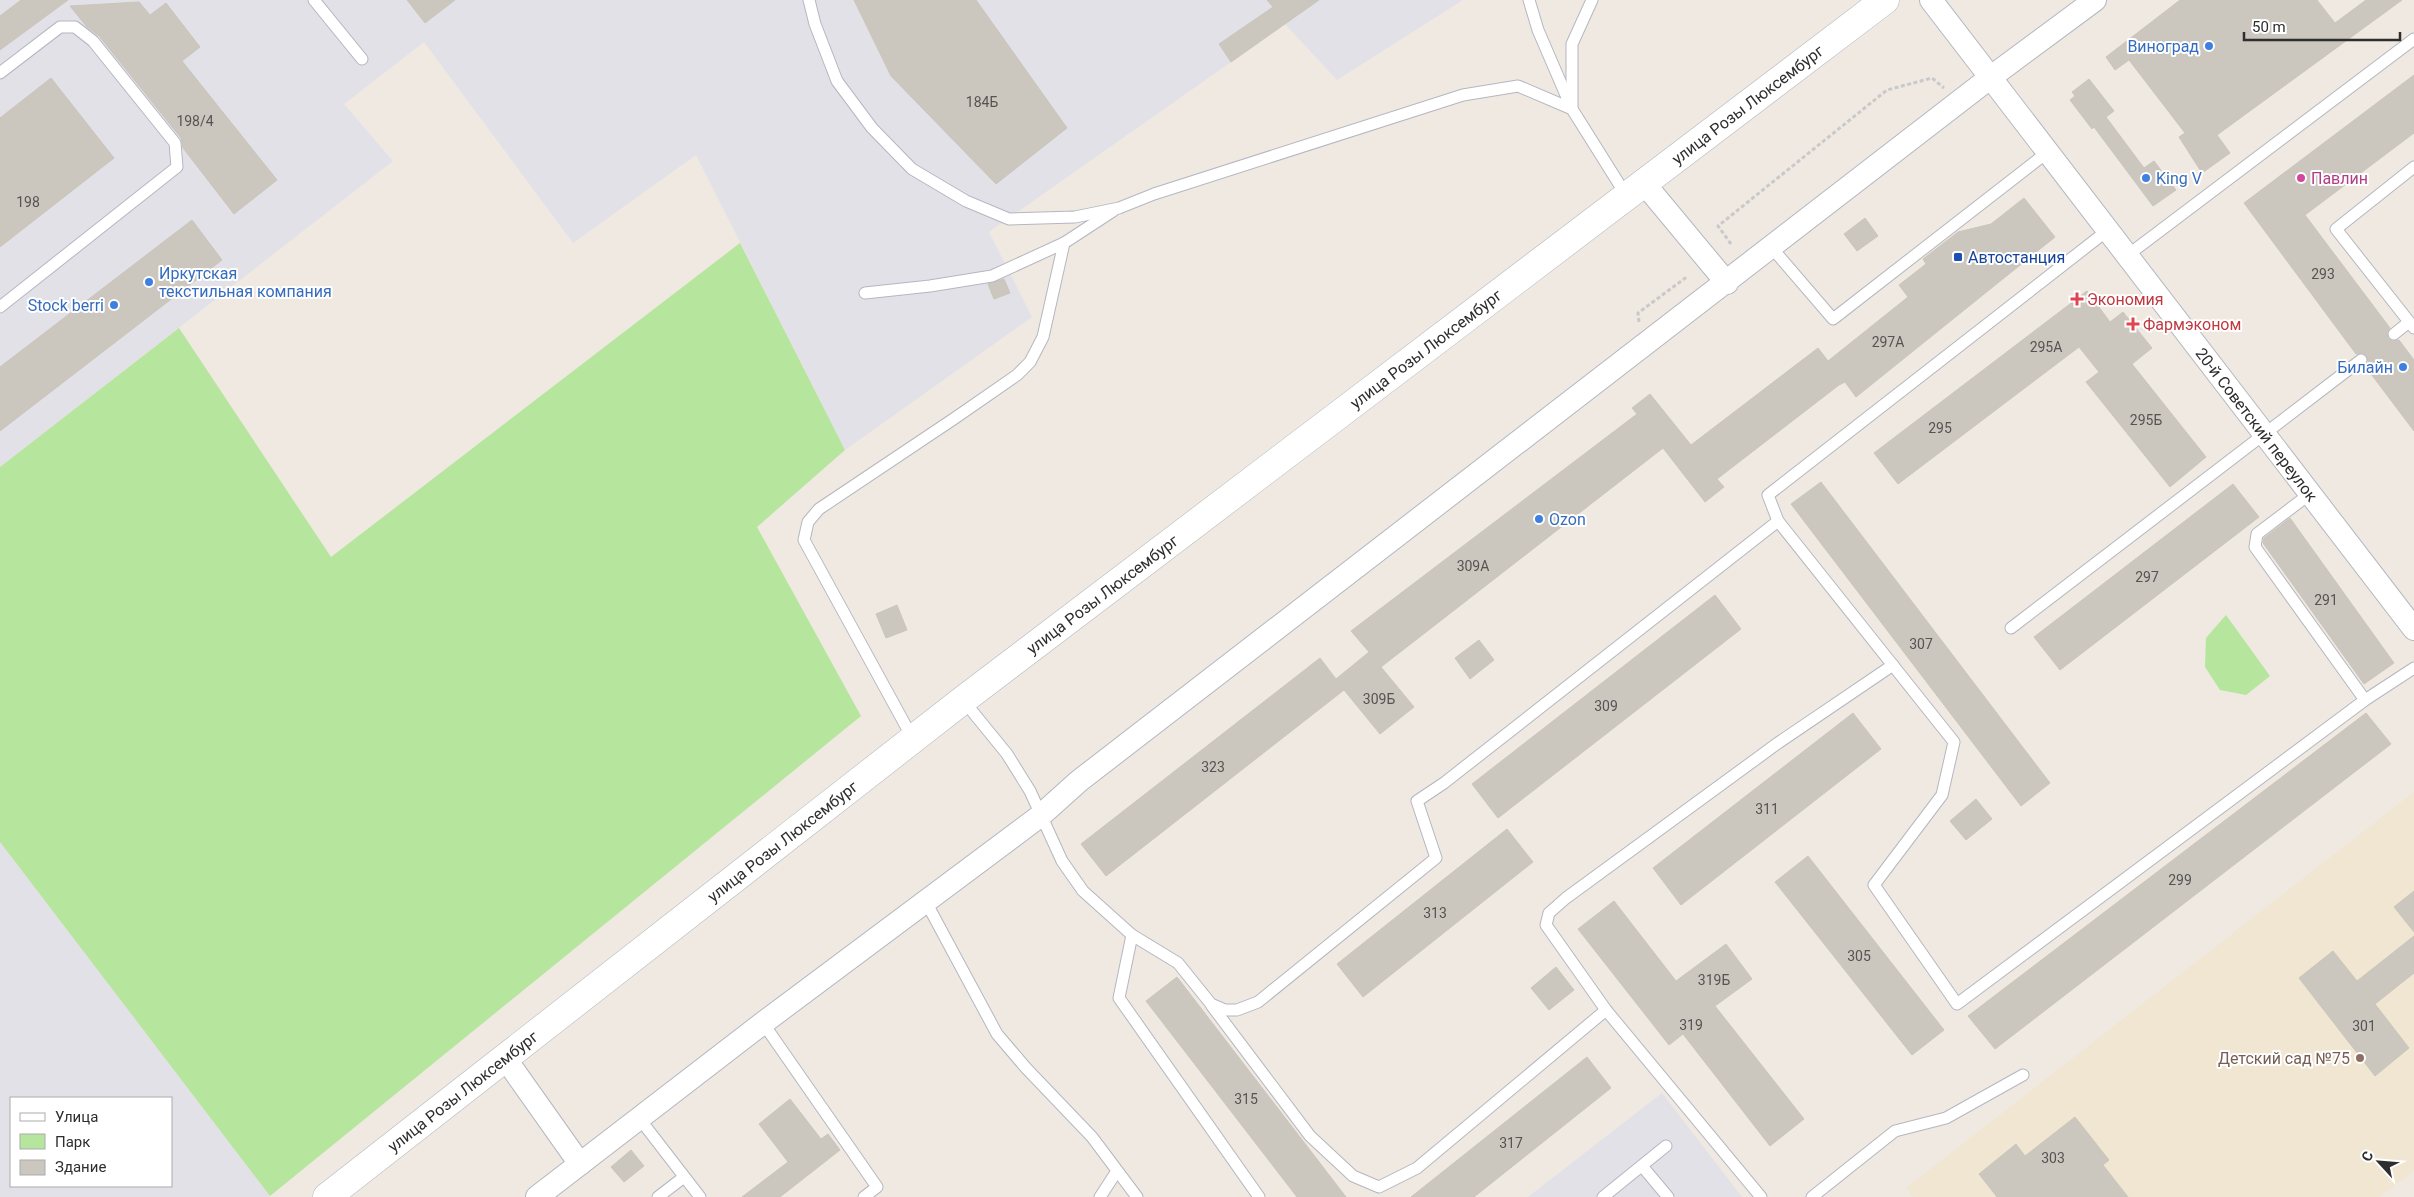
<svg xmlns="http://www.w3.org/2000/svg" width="2414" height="1197" font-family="Roboto,sans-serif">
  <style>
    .industrial { fill: #e3e1e8; fill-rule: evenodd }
    .education { fill: #f0e6d1 }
    .green { fill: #b6e59e }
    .building { fill: #cbc7bf; stroke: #cbc5ba }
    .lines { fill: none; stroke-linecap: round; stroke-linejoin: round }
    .lane-casing { stroke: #b4b7c1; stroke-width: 13 }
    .street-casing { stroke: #b4b7c1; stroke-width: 24 }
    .secondary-casing { stroke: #b4b7c1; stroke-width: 29 }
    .path { stroke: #c9c9c9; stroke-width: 3; stroke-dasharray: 4 2.5; stroke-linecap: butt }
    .lane { stroke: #fff; stroke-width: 11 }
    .street { stroke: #fff; stroke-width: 22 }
    .secondary { stroke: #fff; stroke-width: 28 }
    .shop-dot { fill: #3f7fe0; stroke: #fff; stroke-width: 2 }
    .hotel-dot { fill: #d1479c; stroke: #fff; stroke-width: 2 }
    .transit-dot { fill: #1a4fb4; stroke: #fff; stroke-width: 2 }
    .health-dot { fill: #e0444e; stroke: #fff; stroke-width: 2 }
    .education-dot { fill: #8d6e63; stroke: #fff; stroke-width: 2 }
    .labels { text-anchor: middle; stroke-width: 4; stroke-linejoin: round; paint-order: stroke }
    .number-label { font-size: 14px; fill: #555452 }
    .shop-label { font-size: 16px; fill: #366cbe; stroke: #fff; text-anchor: end }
    .street-label { font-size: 16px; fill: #2e2e2e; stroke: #fff }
    .hotel-label { font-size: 16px; fill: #b23c85; stroke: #fff; text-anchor: start }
    .transit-label { font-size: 16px; fill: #164399; stroke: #fff; text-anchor: start }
    .health-label { font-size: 16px; fill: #be3a42; stroke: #fff; text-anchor: start }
    .education-label { font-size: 16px; fill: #785e54; stroke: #fff; text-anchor: end }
  </style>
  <rect width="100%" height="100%" fill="#efe9e1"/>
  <g class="industrial">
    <path d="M0 0H1463L1337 80 1285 24 989 232 1032 317 845 450 696 155 573 243 424 42 344 104 393 161 0 467Z"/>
    <path d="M0 842 270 1196 269 1197H0ZM11 1098H171V1186H11Z"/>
    <path d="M1662 1093 1742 1197H1528Z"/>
  </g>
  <path class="education" d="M2414 792V1171L2380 1197H1913L1906 1188Z"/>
  <g class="green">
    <path d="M740 243 845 450 757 527 861 716 270 1196 0 842V467L179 328 331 557Z"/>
    <path d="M2226 615 2270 676 2246 695 2220 690 2205 667 2206 638Z"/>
  </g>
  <g class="building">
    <path d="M21 0H68L0 50V16Z"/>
    <path d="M407 0H455L425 23Z"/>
    <path d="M854 0H976L1067 128 996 184 891 76Z"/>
    <path d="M1267 0H1319L1231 62 1219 44 1273 7Z"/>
    <path d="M2180 0H2317L2335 23 2366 0H2402L2217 135 2230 153 2202 173 2179 137 2185 133 2129 60 2115 70 2106 57Z"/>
    <path d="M139 2 150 15 166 3 200 47 182 61 277 180 234 214 183 148 181 138 99 36 87 27 70 6Z"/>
    <path d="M2414 75V133L2305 215 2390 328 2387 332 2388 338 2392 341 2399 340 2414 360V431L2365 366 2368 362 2367 356 2363 353 2356 354 2244 203Z"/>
    <path d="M51 78 114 158 0 247V118Z"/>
    <path d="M2089 79 2114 111 2106 117 2144 168 2154 161 2176 190 2153 206 2094 127 2092 129 2070 100 2075 96 2072 92Z"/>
    <path d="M2024 198 2055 237 1856 397 1845 382 1839 385 1717 479 1724 487 1705 502 1663 448 1381 667 1414 707 1380 734 1344 690 1106 876 1081 844 1320 658 1336 679 1369 652 1351 631 1637 414 1632 408 1650 394 1691 445 1818 348 1828 361 1908 297 1899 285 1926 264 1923 259 1958 232 1991 224Z"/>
    <path d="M1865 218 1878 236 1857 251 1844 234Z"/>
    <path d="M192 220 222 260 0 431V367Z"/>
    <path d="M1004 279 1010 293 994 299 988 284Z"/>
    <path d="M2087 291 2110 322 2123 312 2152 348 2132 364 2206 457 2170 487 2086 382 2099 372 2079 347 1898 484 1874 453Z"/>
    <path d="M1821 482 2050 783 2021 806 1791 504Z"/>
    <path d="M2233 484 2259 517 2060 670 2034 637Z"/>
    <path d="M2290 518 2394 663 2364 684 2263 543 2264 538Z"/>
    <path d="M1715 595 1741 629 1498 818 1472 784Z"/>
    <path d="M897 605 907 630 886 638 876 614Z"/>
    <path d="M1479 640 1494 660 1470 679 1455 658Z"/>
    <path d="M1853 713 1881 749 1681 905 1653 868Z"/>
    <path d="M2366 713 2391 744 1995 1049 1968 1016Z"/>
    <path d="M1976 799 1992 819 1966 840 1950 821Z"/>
    <path d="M1507 829 1533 862 1363 997 1337 964Z"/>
    <path d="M1808 856 1944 1030 1912 1055 1775 882Z"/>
    <path d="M2414 891V932L2394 907Z"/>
    <path d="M1614 901 1676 981 1726 944 1752 979 1715 1006 1804 1119 1770 1146 1683 1034 1669 1045 1578 929Z"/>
    <path d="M2414 936V973L2375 1004 2409 1048 2375 1076 2299 978 2333 951 2357 981Z"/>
    <path d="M1556 967 1574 990 1549 1010 1531 988Z"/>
    <path d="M1177 977 1346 1197H1297L1146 1001Z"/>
    <path d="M1587 1057 1611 1088 1474 1197H1411Z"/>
    <path d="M790 1099 821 1139 828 1134 840 1150 780 1197H742L788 1162 759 1124Z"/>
    <path d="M2075 1117 2109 1160 2103 1165 2128 1197H1997L1979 1174 2016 1144 2025 1156Z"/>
    <path d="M631 1150 644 1166 624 1182 611 1167Z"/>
  </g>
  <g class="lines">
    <g class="lane-casing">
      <g id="lane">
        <path d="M314 0 362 59"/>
        <path d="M809 0 815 24 837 81 872 128 912 169 966 201 1009 219 1075 217 1119 208 1154 194 1463 95 1518 86 1572 109 1538 30 1529 0"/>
        <path d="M1592 0 1572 44V109L1626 195"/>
        <path d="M0 73 60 27H75L93 41 175 143 177 167 0 307"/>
        <path d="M2414 167 2336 229 2414 328"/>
        <path d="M2108 230 1768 495 1778 521 1954 742 1942 795 1874 885 1957 1004 2365 700 2255 547 2257 534 2311 493"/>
        <path d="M1772 248 1833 319 2049 151"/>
        <path d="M2128 255 2414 39"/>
        <path d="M865 293 930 286 992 276 1064 243 1113 211"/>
        <path d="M2394 334 2409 322"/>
        <path d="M2011 628 2361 360"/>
        <path d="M963 700 1007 754 1030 791 1062 861 1083 891 1132 935 1178 963 1211 1004 1225 1010H1237L1258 1002 1436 858 1417 801 1444 783 1778 521"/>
        <path d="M2365 700 2414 668"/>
        <path d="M913 739 804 540 808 522 819 509 955 418 1017 375 1030 362 1043 337 1064 243"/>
        <path d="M926 902 997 1034 1026 1068 1092 1137 1137 1197"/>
        <path d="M1132 935 1119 998 1259 1197"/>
        <path d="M1212 1006 1310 1136 1353 1176 1379 1187 1417 1168 1606 1010"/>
        <path d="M763 1023 877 1187 864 1197"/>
        <path d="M639 1118 700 1197"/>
        <path d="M1642 1166 1668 1197"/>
        <path d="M658 1197 684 1177"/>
        <path d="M1100 1197 1117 1171"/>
        <path d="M1603 1197 1666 1146"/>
        <path d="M1761 1197 1606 1010 1546 925 1549 913 1566 898 1778 743 1893 665"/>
        <path d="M1812 1197 1895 1131 1946 1118 2023 1075"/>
      </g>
    </g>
    <g class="street-casing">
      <g id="street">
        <path id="s1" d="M1931 0 2414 629"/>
        <path d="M1643 182 1727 283"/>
        <path d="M505 1058 580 1164"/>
        <path d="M537 1197 763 1023 1040 816 1079 781 1991 77 2095 0"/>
      </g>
    </g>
    <g class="secondary-casing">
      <g id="secondary">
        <path id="s2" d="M327 1197 963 700 1885 0"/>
      </g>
    </g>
    <g class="path">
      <path d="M1731 244 1718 226 1887 90 1932 78 1944 88"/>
      <path d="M1639 322 1638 313 1688 276"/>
    </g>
    <use href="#lane" class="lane"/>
    <use href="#street" class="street"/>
    <use href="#secondary" class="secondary"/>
  </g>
  <g class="shop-dot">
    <circle cx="2209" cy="46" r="5"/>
    <circle cx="2146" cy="178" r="5"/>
    <circle cx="149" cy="282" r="5"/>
    <circle cx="114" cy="305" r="5"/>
    <circle cx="2403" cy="367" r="5"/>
    <circle cx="1539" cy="519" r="5"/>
  </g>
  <circle class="hotel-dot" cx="2301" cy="178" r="5"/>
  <rect class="transit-dot" x="1953" y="252" width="10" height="10" rx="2.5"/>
  <g class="health-dot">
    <path d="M2074.5 291.5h5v5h5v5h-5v5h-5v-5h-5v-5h5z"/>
    <path d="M2130.5 316.5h5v5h5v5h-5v5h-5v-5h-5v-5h5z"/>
  </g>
  <circle class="education-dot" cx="2360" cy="1058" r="5"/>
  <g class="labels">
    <g class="number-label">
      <text x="982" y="107">184Б</text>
      <text x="195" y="126">198/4</text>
      <text x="28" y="207">198</text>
      <text x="2323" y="279">293</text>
      <text x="1888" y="347">297А</text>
      <text x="2046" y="352">295А</text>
      <text x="2146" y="425">295Б</text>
      <text x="1940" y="433">295</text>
      <text x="1473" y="571">309А</text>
      <text x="2147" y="582">297</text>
      <text x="2326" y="605">291</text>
      <text x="1921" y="649">307</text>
      <text x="1379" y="704">309Б</text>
      <text x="1606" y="711">309</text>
      <text x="1213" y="772">323</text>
      <text x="1767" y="814">311</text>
      <text x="2180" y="885">299</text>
      <text x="1435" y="918">313</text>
      <text x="1859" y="961">305</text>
      <text x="1714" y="985">319Б</text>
      <text x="1691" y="1030">319</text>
      <text x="2364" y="1031">301</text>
      <text x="1246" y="1104">315</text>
      <text x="1511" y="1148">317</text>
      <text x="2053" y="1163">303</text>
    </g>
    <g class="shop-label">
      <text x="2199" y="52">Виноград</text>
      <text x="2156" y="184" text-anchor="start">King V</text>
      <text x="159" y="279" text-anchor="start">Иркутская<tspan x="159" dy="18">текстильная компания</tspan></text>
      <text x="104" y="311">Stock berri</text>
      <text x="2393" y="373">Билайн</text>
      <text x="1549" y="525" text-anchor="start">Ozon</text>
    </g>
    <g class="street-label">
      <text dy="6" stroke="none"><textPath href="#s2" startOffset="1792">улица Розы Люксембург</textPath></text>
      <text dy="6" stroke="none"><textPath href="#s2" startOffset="1388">улица Розы Люксембург</textPath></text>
      <text dy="6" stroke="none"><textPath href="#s1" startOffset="535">20-й Советский переулок</textPath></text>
      <text dy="6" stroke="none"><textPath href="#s2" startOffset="982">улица Розы Люксембург</textPath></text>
      <text dy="6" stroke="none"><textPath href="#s2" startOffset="578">улица Розы Люксембург</textPath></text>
      <text dy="6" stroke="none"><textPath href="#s2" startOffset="172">улица Розы Люксембург</textPath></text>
    </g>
    <g class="hotel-label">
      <text x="2311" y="184">Павлин</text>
    </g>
    <g class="transit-label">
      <text x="1968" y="263">Автостанция</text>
    </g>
    <g class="health-label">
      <text x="2087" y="305">Экономия</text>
      <text x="2143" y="330">Фармэконом</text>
    </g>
    <g class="education-label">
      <text x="2350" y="1064">Детский сад №75</text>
    </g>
  </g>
  <rect x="10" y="1097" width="162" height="90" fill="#ffffff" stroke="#ababab"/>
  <rect x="20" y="1113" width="25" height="8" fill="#ffffff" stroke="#ababab"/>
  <text x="55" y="1122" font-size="15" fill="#2e2e2e">Улица</text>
  <rect x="20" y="1134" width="25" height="15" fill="#b6e59e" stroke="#ababab"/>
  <text x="55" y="1147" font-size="15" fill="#2e2e2e">Парк</text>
  <rect x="20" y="1160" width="25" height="15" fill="#cbc7bf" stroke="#ababab"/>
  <text x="55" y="1172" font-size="15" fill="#2e2e2e">Здание</text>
  <g transform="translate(2379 1162) rotate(296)" stroke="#ffffff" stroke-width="4" paint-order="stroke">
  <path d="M0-4L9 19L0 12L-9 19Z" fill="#2e2e2e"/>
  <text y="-8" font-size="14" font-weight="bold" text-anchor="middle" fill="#2e2e2e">С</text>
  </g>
  <path d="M2244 32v8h156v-8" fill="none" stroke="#2e2e2e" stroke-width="2.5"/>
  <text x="2252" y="32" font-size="15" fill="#2e2e2e" stroke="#ffffff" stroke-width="4" paint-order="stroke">50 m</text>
</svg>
